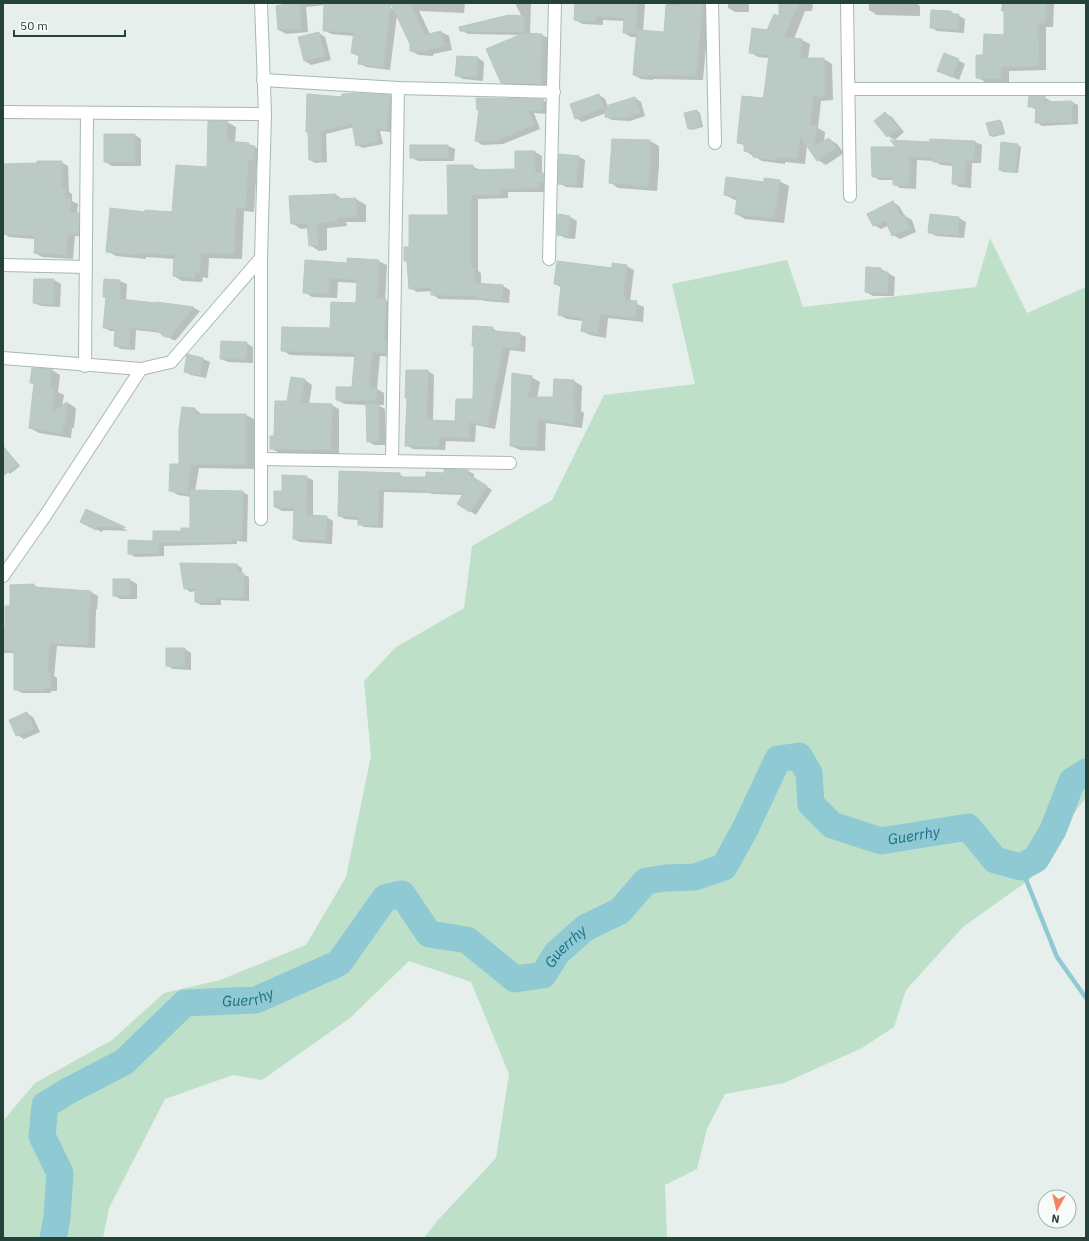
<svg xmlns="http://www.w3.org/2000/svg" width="1089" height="1241" font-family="'IBM Plex Sans',sans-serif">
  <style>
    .green { fill: #bfe0c8 }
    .shadow { fill: #0003 }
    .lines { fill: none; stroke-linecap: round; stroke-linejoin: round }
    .stream { stroke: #8ec9d4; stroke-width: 4.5 }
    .river { stroke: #8ec9d4; stroke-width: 27 }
    .building { fill: #bbcac4; stroke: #b8c9c2 }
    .street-casing { stroke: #a8b8b2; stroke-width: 14 }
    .street { stroke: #fff; stroke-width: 12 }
    .labels { text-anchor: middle; stroke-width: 3; stroke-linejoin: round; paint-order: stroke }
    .water-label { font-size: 15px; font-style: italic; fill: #1c6f80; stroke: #f7fbf9 }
  </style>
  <rect width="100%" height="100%" fill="#e6efeb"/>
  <path class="green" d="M990 238 1027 313 1086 287V797L1071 818 1049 858 1029 880 963 927 906 990 894 1027 862 1048 784 1083 725 1094 707 1129 697 1169 665 1185 667 1238H424L438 1220 496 1158 509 1074 471 982 409 961 350 1018 262 1080 233 1075 165 1099 109 1208 103 1238H3V1121L35 1083 112 1040 164 993 220 980 306 945 346 877 371 756 364 681 396 647 464 608 472 546 552 500 604 395 695 384 672 284 787 260 803 307 976 287Z"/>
  <g class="shadow">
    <path d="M283 3H379L395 10 400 3H465L464 13 419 11 430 34 441 32 449 36 452 50 433 54V56L419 55 411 51V44L397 15 390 70 366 67 359 63 360 57 352 53 354 36 331 34 324 30 325 5 306 7 308 32 286 34 279 30Z"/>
    <path d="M515 3H531L530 34 542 35 548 38 547 87 508 86 501 82 522 35 468 34 461 30 522 17Z"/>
    <path d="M576 3H645L643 32 665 33 667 4 653 3H710L703 80 653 79V80L641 79 634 75 637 37H631L624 33V21L603 20V25L583 24 575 20Z"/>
    <path d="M728 3H749V12H735L728 8Z"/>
    <path d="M780 3H813L812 11H805L794 39 802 40 810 44 808 59H824L832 64 833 100 821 101 818 128 825 132 824 142 829 139 837 144 844 153 826 165 818 160 807 145 805 164 785 162V164L762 161 745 151V146L738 142 764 99 769 58 758 57 750 52 780 17Z"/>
    <path d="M869 3H916L920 6V16L877 15 869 10Z"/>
    <path d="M1002 3H1054L1053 27H1046V70L1009 71V83L985 82 977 77 984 56 1005 36V12L1001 11Z"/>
    <path d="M951 12 965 19 964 33 937 31 931 27Z"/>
    <path d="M319 33 325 37 331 60 311 65 305 61Z"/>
    <path d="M478 58 484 62 483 81 463 79 456 75Z"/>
    <path d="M958 60 965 64 959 80 938 71Z"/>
    <path d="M355 94 390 96 395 99 392 132 380 131 383 144 363 148 357 145 354 127 326 134 327 162 315 163 310 160 309 132 343 98Z"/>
    <path d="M599 95 605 99 608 107 635 98 641 102 645 116 630 121 612 120 606 117V113L582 122 576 118Z"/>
    <path d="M1045 98 1051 101V102H1072L1078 105V124L1042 126 1036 122 1037 110 1029 106Z"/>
    <path d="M543 100 549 104 548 114 534 113 540 129 503 144 482 145 476 141 480 111 478 109Z"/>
    <path d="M697 111 700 113 703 127 691 130 688 128Z"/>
    <path d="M885 113 892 117 904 132 895 140 888 136Z"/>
    <path d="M999 121 1002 122 1005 134 993 137 990 135Z"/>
    <path d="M209 122H227L236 127 235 143 249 144 263 152 262 164H257L254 212 244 211 242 259 209 258 208 278 203 277 202 282 182 281 174 276 175 259 146 257V259L116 256 107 251 146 213H173L208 168Z"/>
    <path d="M135 135 141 139V166H112L105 162Z"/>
    <path d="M613 140 650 141 659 146V166L657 191 618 188 610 182Z"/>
    <path d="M931 140 975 142 982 145 981 163H972L971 188 959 187 953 183V166L941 165 934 161 917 160 916 189 900 188 894 184V180H879L873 176 898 148 930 143Z"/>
    <path d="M1018 145 1021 147 1018 173 1003 172 1000 170Z"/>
    <path d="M448 146 455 149 454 161H418L411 157Z"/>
    <path d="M535 152 542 156V174L550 178 545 192H508V198L478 199V271L481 273V284L503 286 510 290 509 303 485 301 482 300 439 299 432 294V291L417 292 410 288V248L449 216 472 166 480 170H516Z"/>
    <path d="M579 157 585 160 583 188 566 187 559 183Z"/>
    <path d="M61 162 68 166 69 192 72 194V201L78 204 77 214 85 218V237L75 236 73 259 42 257 35 253 36 239 9 237 3 233V165Z"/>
    <path d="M779 181 789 186 784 223 745 219 736 214 737 201 725 195 764 183Z"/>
    <path d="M336 195 344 200 356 199 366 205V222H346L347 226 327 228V250L319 251 310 245 308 228 301 229 292 223Z"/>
    <path d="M893 202 899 206 905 216 912 220 916 232 900 239 893 235 889 225 881 229 874 225Z"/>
    <path d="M559 215 570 217 577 221 575 239 565 238 558 234Z"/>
    <path d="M931 215 959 218 966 222 964 238 936 236 929 232Z"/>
    <path d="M378 261 387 265 385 300 394 305V357L380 356 377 389 384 393V405H378L385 409 386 445H374L368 441 367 405 345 404 337 400 353 388 356 357 290 355 282 350 331 329 357 304 358 283 338 282 337 298 312 297 304 292 348 264Z"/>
    <path d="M626 266 634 270 630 301 644 307 643 322 608 318 606 338 590 335 582 331 583 321 567 319 559 315 562 288 555 284Z"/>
    <path d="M881 269 895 277 894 296H873L866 292Z"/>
    <path d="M35 280H54L61 284 60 307 41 306 34 303Z"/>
    <path d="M105 280 120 281 127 284 126 301 157 304V303L194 308 200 311 176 340H173L162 333 136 330 135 350 121 349 115 346 116 331H110L104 327 107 297 104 296Z"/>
    <path d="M492 328 499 332 519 334 526 337 525 352 510 350 495 429 476 425 475 442 446 441 445 450 413 449 406 445 428 371 434 375 433 421 456 422 474 400 475 347 473 346Z"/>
    <path d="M246 343 253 347V363L228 362 221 359Z"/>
    <path d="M188 356 203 359 210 362 206 378 191 375 185 372Z"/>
    <path d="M52 370 60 375 58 392 64 395 62 407 68 403 76 408 74 428H72L71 438 39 433 30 428 35 384 31 382Z"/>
    <path d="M531 377 540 382 537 398H554L555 380 574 381 582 386 581 411 584 413 582 428 546 423 545 451 520 450 511 446Z"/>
    <path d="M305 380 312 385 309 404 331 405 339 409V454L279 453 271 448 288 402Z"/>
    <path d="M195 409 203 415H246L254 419V469L199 468 195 491 243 492 248 495 247 542 237 541V544L164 546V556L135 557 129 553 154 542 191 529V497L178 495 170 490 180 465Z"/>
    <path d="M9 454 20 466 10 474 3 467V459Z"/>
    <path d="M468 471 474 474V478L492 490 476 515 458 503 464 495 432 494 430 493 384 492 383 528 364 527 359 524V520L345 519 339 516 399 474 405 478H427L444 474Z"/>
    <path d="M306 477 313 480V517H326L333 521 332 544 300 542 294 539 295 511H282L275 507 283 492Z"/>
    <path d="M86 511 124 529 128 531 103 530 102 532 88 526Z"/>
    <path d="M182 564 237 565 242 568V574L249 577V601L221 600V605H201L196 602V591L190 592 185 588Z"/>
    <path d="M114 580H130L137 584V599H120L114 595Z"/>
    <path d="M34 585 40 589 91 592 98 596 97 610 96 609 95 648 57 646 54 676 57 678V691H51V693H22L15 689 14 653H3V629H6L11 607Z"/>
    <path d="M185 649 191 653V670L173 669 167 666Z"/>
    <path d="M26 713 33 717 40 732 24 739 17 735Z"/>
  </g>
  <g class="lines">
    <path class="stream" d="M1021 867 1057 957 1086 998"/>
    <path class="river" id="s1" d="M53 1238 57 1218 60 1173 42 1136 45 1105 68 1091 124 1062 185 1003 256 1000 339 963 385 898 402 894 429 934 467 940 515 979 543 975 557 953 585 928 620 911 646 881 666 878 695 877 724 867 745 829 778 759 799 756 809 773 811 804 832 825 881 841 968 827 995 860 1021 867 1036 859 1053 830 1072 781 1086 772"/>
  </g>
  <g class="building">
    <path d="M282 3H299L301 29 278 30 276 6 282 5Z"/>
    <path d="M324 3H410L425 35 441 31 445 46 426 50V52L410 51V44L391 4 383 67 358 64 359 54 351 53 354 32 323 31Z"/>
    <path d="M575 3H637L636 33H623L624 18 596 16V22L574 20Z"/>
    <path d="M679 3H703L696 76 646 75V77L633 75 637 30 664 32 666 5 679 6Z"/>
    <path d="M779 3H799L784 37 802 39 800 58H824L825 96H813L810 125 817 126 814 147 829 138 836 148 817 161 800 136 797 159 777 157V160L753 157V152L744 151V144L737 143 742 96 763 98 764 94 769 55 749 53 752 28 767 30 774 14 779 16Z"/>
    <path d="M1004 3H1046L1045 23H1038L1039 66 1001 67V79L976 78V55H983L984 34 1004 35Z"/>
    <path d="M931 10 951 11V14H959L958 29 930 28Z"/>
    <path d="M509 15 524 16V32L460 31 459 27Z"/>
    <path d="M319 32 325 56 304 61 298 37Z"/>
    <path d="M524 33 542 34 541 84 501 83 486 49Z"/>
    <path d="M944 53 959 59 952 77 937 71Z"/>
    <path d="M457 56 478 57 477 77 455 76Z"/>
    <path d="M355 93 390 95 387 130 375 128 378 141 356 146 352 124 321 131 322 160H309L308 132H306L307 94 342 97V94Z"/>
    <path d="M599 94 604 108 575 119 570 104Z"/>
    <path d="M1029 96H1045V102L1072 101V122L1035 123 1036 107H1028Z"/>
    <path d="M635 97 640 113 624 118 605 117 606 106Z"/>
    <path d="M476 98 543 99 542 111 528 110 534 125 496 141H475L479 110H477Z"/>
    <path d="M697 110 701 126 688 129 684 113Z"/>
    <path d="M885 112 899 128 887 137 874 121Z"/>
    <path d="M1000 120 1003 133 990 136 986 123Z"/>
    <path d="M208 121H227V141L249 143V145L255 146 254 160H248L246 208 236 207 234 254 201 253 199 273H195L194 278 173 276 174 255 138 253 137 255 106 252 110 208 145 212V210L172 212 176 165 207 167Z"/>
    <path d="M104 134H135V163L104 162Z"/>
    <path d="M612 139 650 140V160H651L648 187 609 183Z"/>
    <path d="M930 139 975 141 974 160H966L965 184H952L953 163 933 162 934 158 910 157 909 186 893 185V177H872L871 147H896L890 140 929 142Z"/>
    <path d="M1001 142 1018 144 1015 172 999 170Z"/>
    <rect x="410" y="145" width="38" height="13"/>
    <path d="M515 151H535V173H544L543 183 538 182V188L501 189V195H471V268H474V283L503 285 502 300 477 298V296L431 295V287L409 289 407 261H404V247H409V215H448L447 165H473V170L515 169Z"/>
    <path d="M559 154 579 156 576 185 558 184Z"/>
    <path d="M37 161H62V189H65V199H71L70 212 79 213V234L68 233 66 255 34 253 35 236 3 234V164L37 163Z"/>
    <path d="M726 177 764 182V178L780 180 774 218 735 214 737 197 724 195Z"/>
    <path d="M336 194V199L356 198 357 217H337V221L317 223 318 245 309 246 307 223 291 224 289 196Z"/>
    <path d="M893 201 901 217 905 215 910 228 892 236 885 220 873 226 867 214Z"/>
    <path d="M558 214 570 216 568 236 557 235Z"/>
    <path d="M930 214 959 217 958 235 928 233Z"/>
    <path d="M347 258 379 260 377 299H386L384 341H386V353L372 352 369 388H377L376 401 336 400V387H352L355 353 281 351 282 327 330 328 331 302 356 303 357 280 330 278 329 294 303 293 305 260 347 263Z"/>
    <path d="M557 261 612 268V263L627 265 623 296 625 297V300L637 301 635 318 600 314 598 334 581 331 583 318 558 315 561 285 554 284Z"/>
    <path d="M866 267 881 268V272H888L887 293 865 292Z"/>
    <path d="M34 279H54V304L33 303Z"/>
    <path d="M104 279 120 280V299L156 303V302L194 307 170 337H165L156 330 130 328 129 347 114 346 115 329 103 328 106 297H103Z"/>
    <path d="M473 326 493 327 492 331 520 333 519 348 503 347 488 426 469 422V438L439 437V447L405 446 407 398H405L406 370H428L427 420 455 421 456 399H473L474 346H472Z"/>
    <path d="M221 341 247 342 246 359H220Z"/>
    <path d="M187 354 203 358 200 375 184 372Z"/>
    <path d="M32 368 52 369 50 388 55 389 52 412 67 402 65 424H64L62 434 29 428 34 383H30Z"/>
    <path d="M512 373 532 376 528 397H553L554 379 574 380 573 407H576L573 424 538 419 537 447 510 446Z"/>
    <path d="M291 377 305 379 301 402H304V403L332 404 331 450 270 449V436H274L275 401H287Z"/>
    <path d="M366 404H379V441L367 442Z"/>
    <path d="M182 407 195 408V414H246V465L191 464 187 494 169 491 170 464H179V429Z"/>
    <path d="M3 446 18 464 3 476Z"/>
    <path d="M444 469 468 470V474L487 486 470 512 457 504 464 492H425L426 491 379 489 378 525H358V517L338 516 339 471 400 473V477H426V472L444 473Z"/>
    <path d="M282 475 307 476 306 515 327 516 326 540 293 539 294 508 274 507V491H282Z"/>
    <path d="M190 490 243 491 242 539H231L232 542 159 543V553L128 554V540L153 541V531H181V528H190Z"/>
    <path d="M86 509 125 527V528L96 526V530L80 522Z"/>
    <path d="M180 563 237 564V573H244V598H216V603L195 602V588L184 589Z"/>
    <rect x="113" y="579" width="17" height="17"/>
    <path d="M34 584V587L91 591 90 606H89L88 645 50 643 47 673H51V688H45V690H14V650H3V628H5V606H10V585Z"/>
    <path d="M166 648H185L184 667 166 666Z"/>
    <path d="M27 712 34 729 16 736 9 720Z"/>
  </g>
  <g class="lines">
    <g class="street-casing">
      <g id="street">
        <path d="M261 3 265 114 261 258V519"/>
        <path d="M712 3 715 143"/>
        <path d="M847 3 850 196"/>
        <path d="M263 80 398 88 554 92"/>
        <path d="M849 89H1086"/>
        <path d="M3 112 265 114"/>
        <path d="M549 259 555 3"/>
        <path d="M3 265 86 267"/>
        <path d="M3 358 141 369"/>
        <path d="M85 366 87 114"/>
        <path d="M261 459 510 463"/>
        <path d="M392 461 398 88"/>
        <path d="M3 576 45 516 141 369 171 362 261 258"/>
      </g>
    </g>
    <use href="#street" class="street"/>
  </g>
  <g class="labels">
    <g class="water-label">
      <text dy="5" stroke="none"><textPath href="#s1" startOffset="1278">Guerrhy</textPath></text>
      <text dy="5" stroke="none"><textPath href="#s1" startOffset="785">Guerrhy</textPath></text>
      <text dy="5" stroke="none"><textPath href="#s1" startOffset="376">Guerrhy</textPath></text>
    </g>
  </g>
  <rect width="1089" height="1241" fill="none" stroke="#24423a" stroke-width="8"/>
  <g transform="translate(1057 1209) rotate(188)"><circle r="19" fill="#f7fbf9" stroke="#a3b1ad"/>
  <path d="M0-3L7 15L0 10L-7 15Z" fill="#f4845f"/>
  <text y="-6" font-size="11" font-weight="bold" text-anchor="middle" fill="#24423a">N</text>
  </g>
  <path d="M14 30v6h111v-6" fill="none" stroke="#24423a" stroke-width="2"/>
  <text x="20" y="30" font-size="12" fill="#24423a" stroke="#f7fbf9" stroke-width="3" paint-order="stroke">50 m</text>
</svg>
